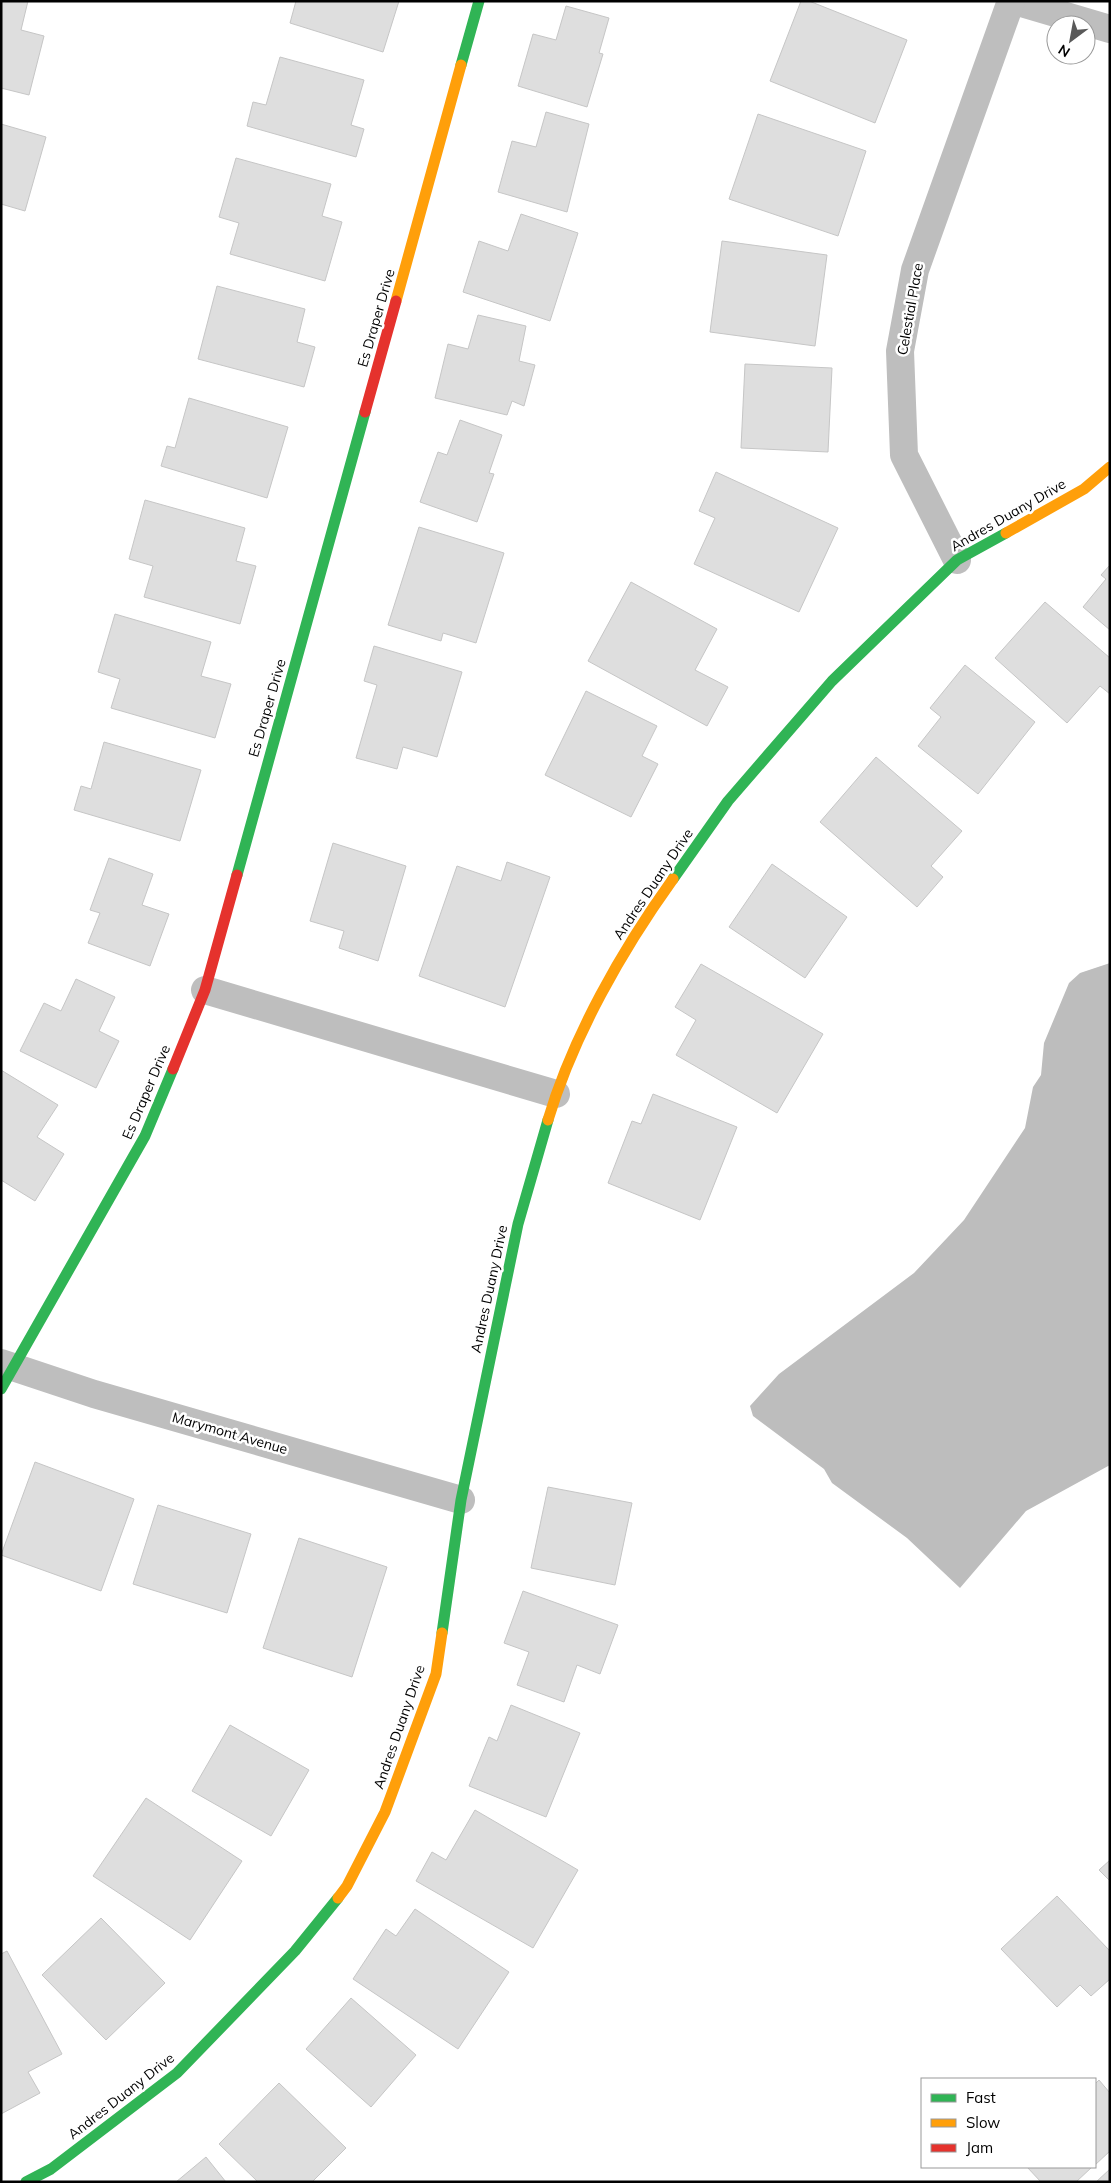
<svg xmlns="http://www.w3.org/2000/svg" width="1111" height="2183" font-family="Mulish,sans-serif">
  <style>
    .water { fill: #bdbdbd }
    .building { fill: #dedede; stroke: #c6c6c6 }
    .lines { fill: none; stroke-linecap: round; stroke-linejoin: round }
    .street { stroke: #bebebe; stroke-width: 28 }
    .fast { stroke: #30b455; stroke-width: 11 }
    .slow { stroke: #ff9f0a; stroke-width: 11 }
    .jam { stroke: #e5322d; stroke-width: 11 }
    .labels { text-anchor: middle; stroke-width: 5; stroke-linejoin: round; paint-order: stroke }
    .street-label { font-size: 14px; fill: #000; stroke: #fff }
  </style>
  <rect width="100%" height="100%" fill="#fff"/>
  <path class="water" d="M1110 963V1465L1026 1511 960 1588 907 1538 832 1483 824 1469 753 1416 750 1406 779 1374 914 1273 964 1220 1025 1128 1033 1087 1041 1075 1044 1043 1069 983 1080 973Z"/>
  <g class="building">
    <path d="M1 1H28L21 30 44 36 29 95 1 88Z"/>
    <path d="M296 1H399L383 52 290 23Z"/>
    <path d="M801 1H809L907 40 875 123 770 81Z"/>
    <path d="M566 6 609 18 599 53 603 54 587 107 518 86 533 34 556 40Z"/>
    <path d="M280 57 364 80 351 125 364 129 356 157 247 126 253 102 266 105Z"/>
    <path d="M546 112 589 124 567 212 498 192 512 141 536 147Z"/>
    <path d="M758 114 866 151 838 236 729 199Z"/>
    <path d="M1 124 46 137 25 211 1 204Z"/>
    <path d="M236 158 331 184 322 216 342 222 325 281 230 254 239 223 219 217Z"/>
    <path d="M521 214 578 233 550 321 463 292 479 241 508 251Z"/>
    <path d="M722 241 827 255 815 346 710 332Z"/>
    <path d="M217 286 305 309 297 342 315 347 304 387 198 359Z"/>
    <path d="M478 315 526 326 519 361 535 365 524 406 512 401 507 415 435 398 448 344 468 349Z"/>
    <path d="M745 364 832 368 828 452 741 448Z"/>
    <path d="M189 398 288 427 267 498 161 466 167 446 175 448Z"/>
    <path d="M460 420 502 435 489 473 494 474 477 522 420 502 438 452 447 455Z"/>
    <path d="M716 472 838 528 799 612 694 564 715 518 699 511Z"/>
    <path d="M145 500 245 528 236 561 256 566 240 624 144 597 153 566 129 559Z"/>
    <path d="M419 527 504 553 476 643 443 633 441 641 388 625Z"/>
    <path d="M1110 565V630L1083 607 1106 579 1101 575Z"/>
    <path d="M631 582 717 629 695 670 728 687 707 726 588 661Z"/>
    <path d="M1045 602 1110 658V694L1100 686 1067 723 995 658Z"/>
    <path d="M115 614 211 642 201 676 231 684 215 738 111 708 120 679 98 672Z"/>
    <path d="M374 646 462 672 437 757 403 747 397 769 356 758 377 685 364 681Z"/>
    <path d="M965 665 1035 722 978 794 918 746 941 717 930 708Z"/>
    <path d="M586 691 657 726 642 756 658 764 631 817 545 775Z"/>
    <path d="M104 742 201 770 180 841 74 810 81 786 91 789Z"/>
    <path d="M876 757 962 831 931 866 943 877 917 907 820 822Z"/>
    <path d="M333 843 406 866 378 961 339 948 344 931 310 921Z"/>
    <path d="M109 858 153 874 142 905 169 914 150 966 88 943 100 913 90 910Z"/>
    <path d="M507 862 550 877 505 1007 419 976 457 866 501 881Z"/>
    <path d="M772 864 847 917 805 978 729 927Z"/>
    <path d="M701 964 823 1034 777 1113 676 1055 696 1020 675 1007Z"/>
    <path d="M76 979 115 997 99 1031 119 1041 96 1088 20 1051 44 1003 61 1011Z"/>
    <path d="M1 1070 58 1105 37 1137 64 1154 35 1201 1 1180Z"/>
    <path d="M653 1094 737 1127 700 1220 608 1183 632 1121 641 1124Z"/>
    <path d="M35 1462 134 1499 101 1591 1 1555Z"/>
    <path d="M548 1487 632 1503 615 1585 531 1568Z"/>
    <path d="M158 1505 251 1534 227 1613 133 1584Z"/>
    <path d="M299 1538 387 1567 352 1677 263 1648Z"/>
    <path d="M523 1591 618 1625 600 1674 577 1665 564 1702 517 1685 529 1652 504 1643Z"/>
    <path d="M511 1705 580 1733 546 1817 469 1786 489 1737 497 1741Z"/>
    <path d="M230 1725 309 1770 271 1836 192 1791Z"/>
    <path d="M146 1798 242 1861 190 1940 93 1876Z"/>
    <path d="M475 1810 578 1870 533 1948 416 1881 432 1852 446 1860Z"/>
    <path d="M1110 1860V1881L1099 1870Z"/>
    <path d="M1057 1896 1110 1951V1979L1091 1996 1080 1985 1057 2007 1001 1949Z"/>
    <path d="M415 1909 509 1972 458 2049 353 1979 386 1929 396 1936Z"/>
    <path d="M101 1918 165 1983 106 2040 42 1975Z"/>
    <path d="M7 1951 62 2054 28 2072 40 2093 1 2114V1954Z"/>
    <path d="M351 1998 416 2055 371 2107 306 2049Z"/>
    <path d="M1099 2080 1110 2093V2151L1095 2165V2084Z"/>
    <path d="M279 2083 346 2148 312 2182H258L219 2144Z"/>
    <path d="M206 2157 226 2182H176Z"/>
    <path d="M1027 2167H1092L1076 2182H1041Z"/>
    <path d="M1110 2169V2182H1096Z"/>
  </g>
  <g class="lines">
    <g class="street">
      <path d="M1015 1 1110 29"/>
      <path d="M957 560 904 455 900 351 915 270 1011 1"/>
      <path d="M205 990 556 1094"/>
      <path d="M1 1363 94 1394 461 1500"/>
    </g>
    <g class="fast">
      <path d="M461 65 479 1"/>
      <path d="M237 875 365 412"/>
      <path d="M673 879 728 801 832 681 957 560 1006 533"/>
      <path d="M1 1389 145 1136 173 1069"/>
      <path d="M442 1633 461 1500 518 1224 548 1120"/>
      <path d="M26 2182 51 2169 177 2073 295 1951 338 1898"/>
    </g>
    <g class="slow">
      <path d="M396 301 461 65"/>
      <path d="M1006 533 1084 489 1110 467"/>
      <path d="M548 1120C573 1036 622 950 673 879"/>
      <path d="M338 1898 347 1886 385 1812 436 1674 442 1633"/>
    </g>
    <g class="jam">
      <path d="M365 412 396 301"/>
      <path d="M173 1069 205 990 237 875"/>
    </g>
  </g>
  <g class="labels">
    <g class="street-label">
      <text transform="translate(910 309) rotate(-80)" y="5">Celestial Place</text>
      <text transform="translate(376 318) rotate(-74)" y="5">Es Draper Drive</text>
      <text transform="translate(1008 515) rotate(-30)" y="5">Andres Duany Drive</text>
      <text transform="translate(267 708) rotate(-74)" y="5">Es Draper Drive</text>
      <text transform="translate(653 884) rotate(-56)" y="5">Andres Duany Drive</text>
      <text transform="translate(146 1092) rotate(-67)" y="5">Es Draper Drive</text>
      <text transform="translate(489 1289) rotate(-78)" y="5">Andres Duany Drive</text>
      <text transform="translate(230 1433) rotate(16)" y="5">Marymont Avenue</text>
      <text transform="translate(399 1727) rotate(-71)" y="5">Andres Duany Drive</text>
      <text transform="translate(121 2096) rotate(-38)" y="5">Andres Duany Drive</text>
    </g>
  </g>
  <rect width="1111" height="2183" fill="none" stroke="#000000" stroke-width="5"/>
  <rect x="921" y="2078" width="175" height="90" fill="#ffffff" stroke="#999999"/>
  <rect x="931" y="2094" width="25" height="8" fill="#30b455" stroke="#999999"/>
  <text x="966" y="2103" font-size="15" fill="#000000">Fast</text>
  <rect x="931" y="2119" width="25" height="8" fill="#ff9f0a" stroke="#999999"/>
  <text x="966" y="2128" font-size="15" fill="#000000">Slow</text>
  <rect x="931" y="2144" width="25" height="8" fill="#e5322d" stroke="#999999"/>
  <text x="966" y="2153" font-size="15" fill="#000000">Jam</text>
  <g transform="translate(1071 40) rotate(212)"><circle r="24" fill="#ffffff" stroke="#999999"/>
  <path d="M0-4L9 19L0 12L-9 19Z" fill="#595959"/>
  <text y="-8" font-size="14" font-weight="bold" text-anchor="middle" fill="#000000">N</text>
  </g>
</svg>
